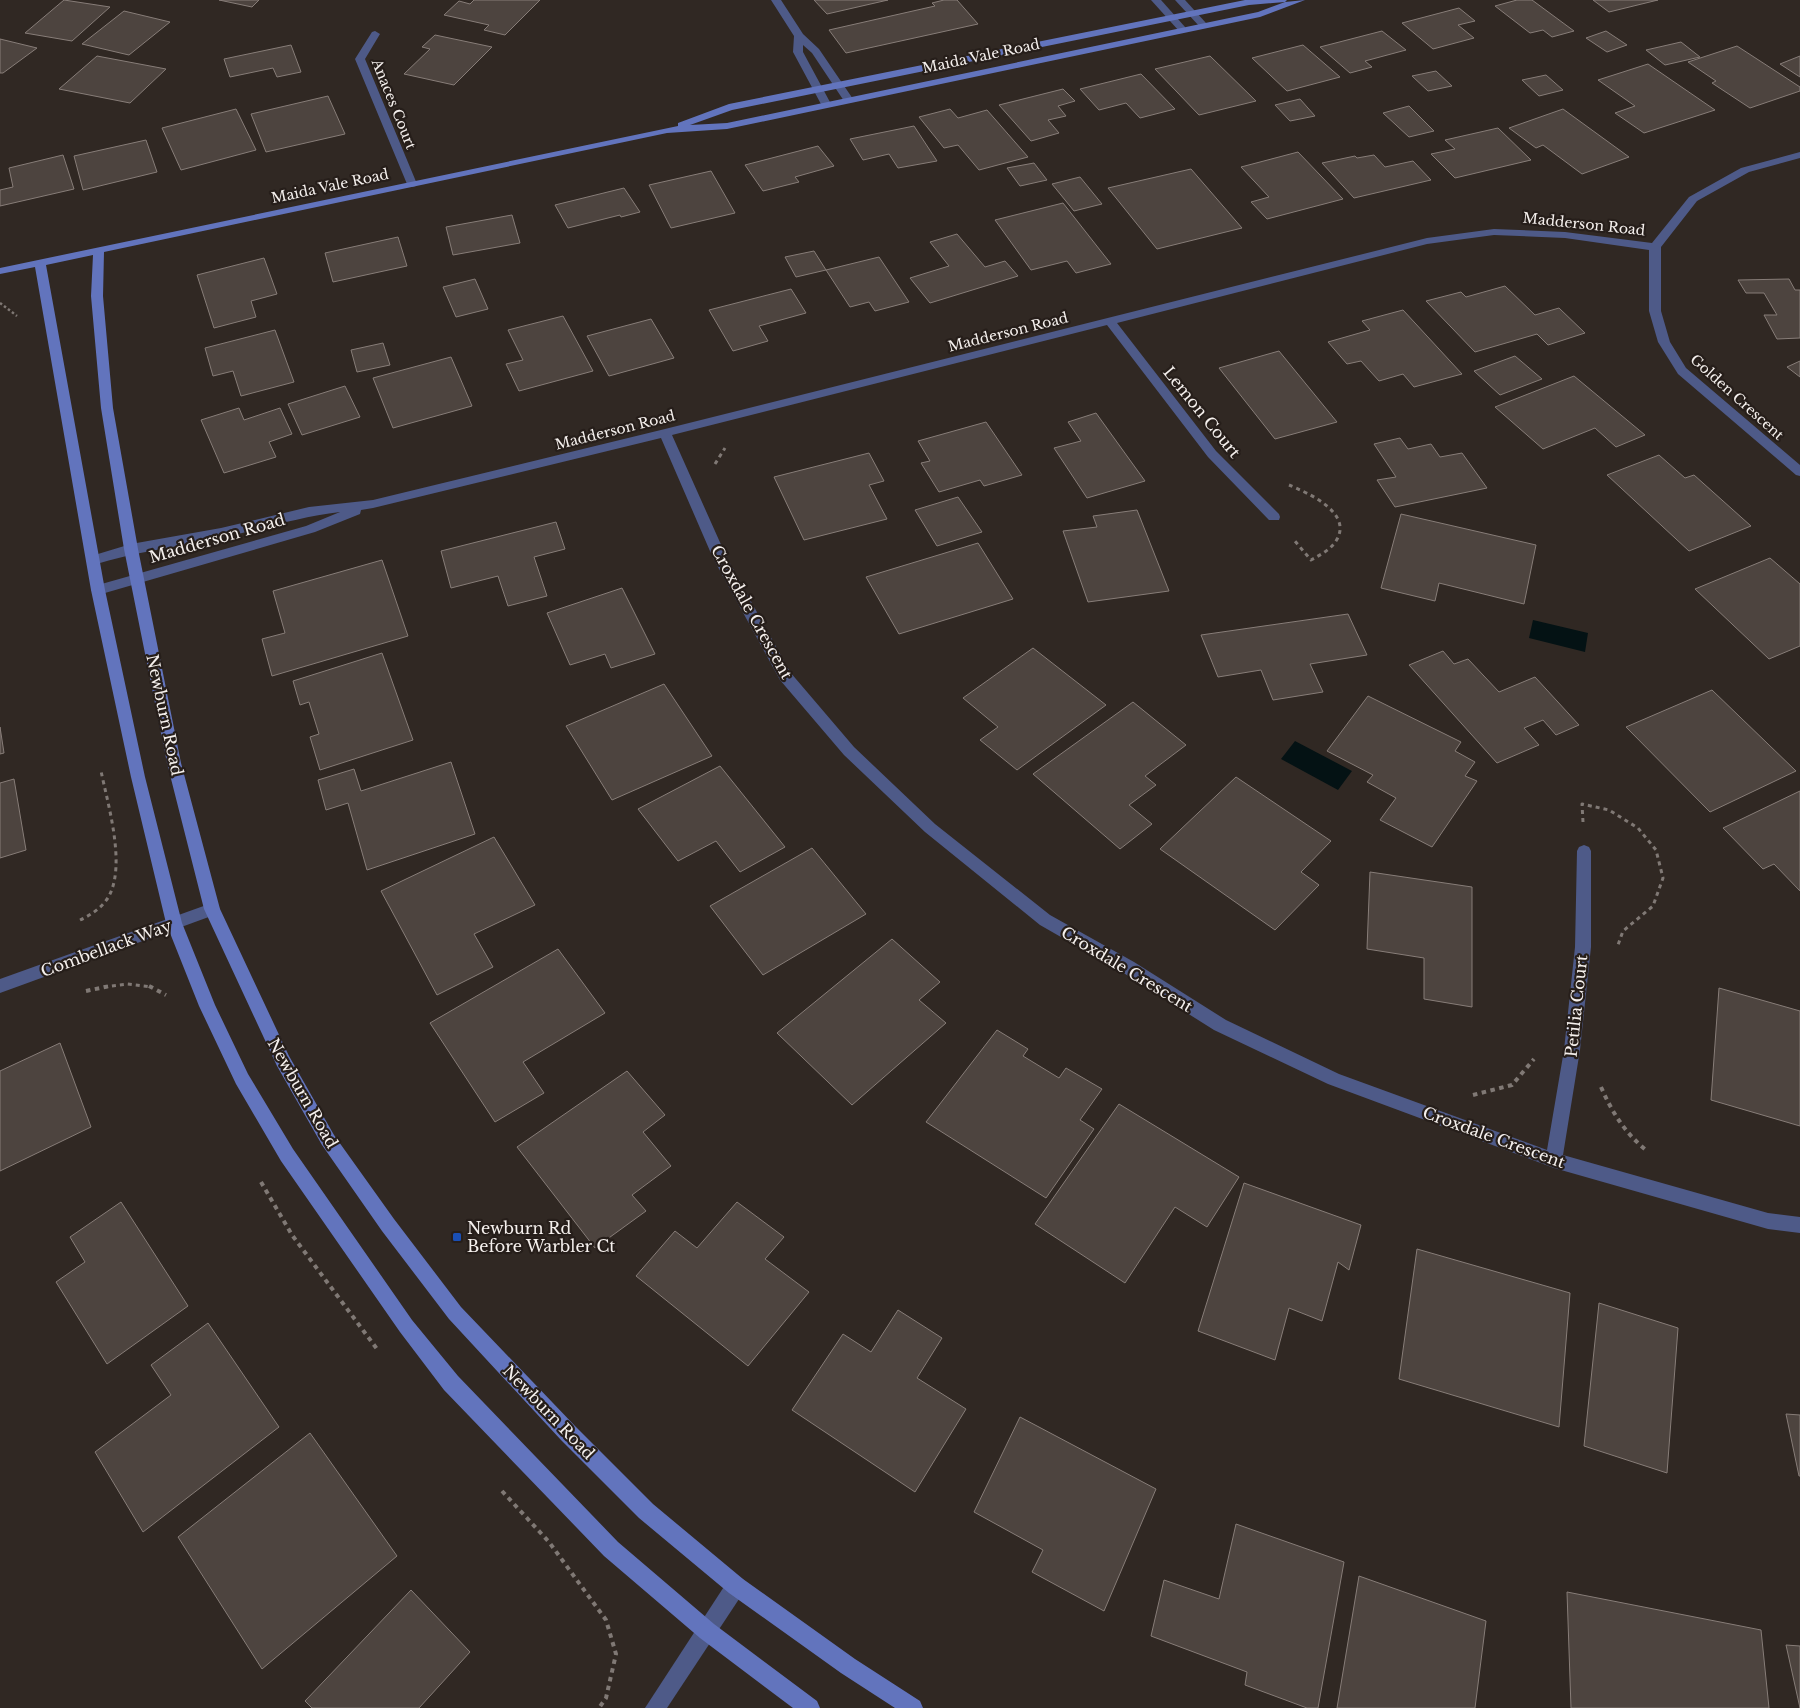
<svg xmlns="http://www.w3.org/2000/svg" width="1800" height="1708" font-family="'Libre Baskerville',serif">
  <style>
    .water { fill: #041214 }
    .building { fill: #4d443f; stroke: #877d78 }
    .lines { fill: none; stroke-linecap: round; stroke-linejoin: round }
    .path-far2 { stroke: #807975; stroke-width: 2.5; stroke-dasharray: 2.5 2.5; stroke-linecap: butt }
    .path-far1 { stroke: #807975; stroke-width: 3; stroke-dasharray: 4 4; stroke-linecap: butt }
    .path { stroke: #807975; stroke-width: 4; stroke-dasharray: 4.5 4.5; stroke-linecap: butt }
    .street { fill: #4e5a88; fill-rule: evenodd }
    .secondary { fill: #6274bd; fill-rule: evenodd }
    .transit-dot { fill: #1a4fb4; stroke: #261e1a; stroke-width: 2 }
    .labels { text-anchor: middle; stroke-width: 4.5; stroke-linejoin: round; paint-order: stroke }
    .far-street-label { font-size: 14px; fill: #f5f0ed; stroke: #261e1a }
    .street-label { font-size: 16px; fill: #f5f0ed; stroke: #261e1a }
    .poi-label { font-size: 16px; fill: #f5f0ed; stroke: #261e1a; text-anchor: start }
  </style>
  <rect width="100%" height="100%" fill="#302823"/>
  <g class="water">
    <path d="M1533 620 1588 633 1585 652 1529 638Z"/>
    <path d="M1295 741 1352 771 1338 790 1281 759Z"/>
  </g>
  <g class="building">
    <path d="M64 0 110 7 72 41 25 33Z"/>
    <path d="M219 0H259L252 7Z"/>
    <path d="M474 0H540L505 35 484 30 489 25 444 15 459 1 470 4Z"/>
    <path d="M814 0H888L827 14Z"/>
    <path d="M944 0H957L978 24 846 53 829 30 935 6 932 3Z"/>
    <path d="M1517 0H1532L1574 31 1552 37 1543 30 1530 33 1495 6Z"/>
    <path d="M1593 0H1658L1609 12Z"/>
    <path d="M1459 8 1475 21 1458 25 1474 38 1433 49 1402 23Z"/>
    <path d="M124 11 170 22 129 55 82 44Z"/>
    <path d="M1382 31 1406 50 1365 61 1372 67 1350 73 1320 47Z"/>
    <path d="M1606 31 1627 45 1607 52 1586 38Z"/>
    <path d="M435 35 492 47 454 85 404 74 430 49 422 47Z"/>
    <path d="M0 39 37 48 3 73H0Z"/>
    <path d="M1681 42 1700 57 1665 65 1646 50Z"/>
    <path d="M291 45 301 72 277 77 273 68 230 77 224 59Z"/>
    <path d="M1303 45 1340 77 1287 91 1252 58Z"/>
    <path d="M1737 46 1800 87V91L1750 108 1712 83 1716 81 1688 62Z"/>
    <path d="M97 56 166 69 130 103 59 89Z"/>
    <path d="M1210 56 1256 101 1199 115 1155 69Z"/>
    <path d="M1800 56V77L1780 64Z"/>
    <path d="M1648 64 1715 110 1644 133 1615 113 1635 106 1598 80Z"/>
    <path d="M1436 71 1452 86 1428 91 1412 76Z"/>
    <path d="M1141 74 1175 109 1140 118 1126 103 1099 110 1080 89Z"/>
    <path d="M1546 75 1563 90 1539 96 1522 80Z"/>
    <path d="M1063 89 1075 101 1058 106 1066 116 1048 120 1059 133 1031 141 999 105Z"/>
    <path d="M328 96 345 134 266 152 251 114Z"/>
    <path d="M1300 99 1315 116 1290 121 1275 105Z"/>
    <path d="M1409 106 1434 131 1409 137 1383 113Z"/>
    <path d="M236 109 256 150 181 170 162 128Z"/>
    <path d="M950 109 958 118 987 110 1028 157 979 170 958 145 944 148 919 117Z"/>
    <path d="M1563 109 1629 157 1582 174 1543 145 1536 148 1509 128Z"/>
    <path d="M914 126 937 161 898 168 889 154 863 160 850 139Z"/>
    <path d="M1498 128 1531 160 1455 178 1431 154 1455 149 1445 140Z"/>
    <path d="M146 140 157 172 83 190 74 156Z"/>
    <path d="M818 146 834 166 795 177 799 182 763 191 745 165Z"/>
    <path d="M1298 152 1343 199 1267 219 1251 202 1269 197 1241 167Z"/>
    <path d="M63 155 74 189 0 206V190L13 187 9 168Z"/>
    <path d="M1374 155 1385 167 1413 161 1431 180 1354 198 1322 163 1355 156 1357 158Z"/>
    <path d="M1034 163 1047 180 1020 186 1007 168Z"/>
    <path d="M1191 169 1242 228 1157 249 1108 188Z"/>
    <path d="M711 171 735 213 671 228 649 185Z"/>
    <path d="M1080 177 1102 204 1074 211 1052 184Z"/>
    <path d="M624 188 640 212 621 217 620 215 568 228 555 205Z"/>
    <path d="M1063 203 1111 264 1076 273 1067 261 1031 270 995 220Z"/>
    <path d="M512 215 520 243 453 255 446 227Z"/>
    <path d="M957 234 985 267 1005 261 1018 276 930 303 910 278 949 266 930 242Z"/>
    <path d="M398 237 407 266 333 282 325 253Z"/>
    <path d="M814 251 826 270 796 277 785 257Z"/>
    <path d="M879 257 909 302 875 311 869 302 850 307 826 270Z"/>
    <path d="M264 258 277 294 251 301 256 317 214 328 197 275Z"/>
    <path d="M475 279 488 309 456 317 443 287Z"/>
    <path d="M1789 279 1795 290H1800V338L1777 339 1764 315H1777L1764 293H1746L1738 280Z"/>
    <path d="M1505 286 1535 315 1559 308 1585 333 1548 345 1537 334 1475 352 1426 301 1461 292 1466 297Z"/>
    <path d="M791 289 806 313 759 326 768 341 733 351 709 310Z"/>
    <path d="M1403 310 1462 374 1414 387 1403 374 1379 381 1361 361 1347 364 1328 342 1370 330 1362 321Z"/>
    <path d="M563 316 593 371 519 391 506 364 523 360 508 330Z"/>
    <path d="M651 319 674 358 609 376 587 336Z"/>
    <path d="M275 330 294 382 241 396 233 371 213 376 205 348Z"/>
    <path d="M383 343 390 365 357 372 351 350Z"/>
    <path d="M1279 351 1337 422 1275 439 1219 368Z"/>
    <path d="M1515 356 1542 379 1500 395 1474 371Z"/>
    <path d="M451 357 472 406 393 428 373 378Z"/>
    <path d="M1800 361V377L1787 367Z"/>
    <path d="M1574 376 1645 435 1616 447 1595 428 1543 449 1495 407Z"/>
    <path d="M345 386 360 417 302 435 288 404Z"/>
    <path d="M239 408 244 420 280 408 292 434 269 442 276 457 224 473 201 420Z"/>
    <path d="M1096 413 1145 481 1087 498 1054 448 1081 441 1068 422Z"/>
    <path d="M986 422 1022 475 984 486 980 480 939 492 921 463 930 461 918 441Z"/>
    <path d="M1400 438 1408 449 1431 444 1440 457 1462 453 1487 488 1395 507 1377 480 1396 477 1374 444Z"/>
    <path d="M869 453 884 481 869 485 887 519 804 540 774 477Z"/>
    <path d="M1659 455 1685 478 1694 475 1751 526 1689 551 1607 475Z"/>
    <path d="M958 497 982 532 937 546 915 510Z"/>
    <path d="M1137 510 1169 591 1088 602 1063 531 1097 527 1093 516Z"/>
    <path d="M1401 514 1536 545 1524 604 1439 583 1435 601 1381 588Z"/>
    <path d="M556 522 565 549 534 557 547 596 508 606 498 576 451 588 441 551Z"/>
    <path d="M978 543 1013 599 899 634 866 577Z"/>
    <path d="M1770 558 1800 584V646L1769 659 1695 589Z"/>
    <path d="M382 560 408 636 272 676 262 639 285 633 273 591Z"/>
    <path d="M622 588 655 654 611 668 605 654 570 665 547 613Z"/>
    <path d="M1348 614 1367 655 1310 664 1323 692 1273 700 1261 670 1218 677 1201 635Z"/>
    <path d="M1033 648 1106 705 1017 770 980 740 998 727 963 698Z"/>
    <path d="M1443 651 1454 664 1468 659 1499 692 1535 677 1579 725 1556 735 1543 720 1524 728 1539 745 1497 763 1409 665Z"/>
    <path d="M382 653 413 740 320 770 310 737 319 734 309 702 300 705 293 681Z"/>
    <path d="M664 684 712 756 612 800 566 726Z"/>
    <path d="M1712 690 1796 771 1710 812 1626 727Z"/>
    <path d="M1368 696 1461 742 1455 751 1475 762 1465 776 1477 781 1432 847 1380 820 1396 798 1367 782 1373 775 1327 751Z"/>
    <path d="M1133 702 1186 745 1145 776 1156 785 1129 805 1152 824 1120 849 1033 774Z"/>
    <path d="M0 727 4 753 0 754Z"/>
    <path d="M451 762 475 834 367 870 348 803 326 810 318 780 354 769 361 791Z"/>
    <path d="M720 766 785 847 740 872 716 841 678 861 638 809Z"/>
    <path d="M1236 777 1331 841 1301 872 1319 885 1275 930 1160 849Z"/>
    <path d="M14 779 26 850 0 858V783Z"/>
    <path d="M1800 791V891L1774 864 1763 869 1723 828Z"/>
    <path d="M494 837 535 905 474 934 493 967 437 995 381 891Z"/>
    <path d="M812 848 866 914 763 975 710 906Z"/>
    <path d="M1370 872 1472 887V1007L1424 999V958L1367 949Z"/>
    <path d="M892 939 940 982 919 1000 946 1023 852 1105 777 1033Z"/>
    <path d="M558 949 605 1013 523 1062 544 1093 495 1122 430 1023Z"/>
    <path d="M1719 988 1800 1011V1126L1711 1100Z"/>
    <path d="M997 1030 1028 1049 1023 1056 1059 1078 1066 1068 1102 1089 1080 1120 1094 1129 1046 1198 926 1122Z"/>
    <path d="M60 1043 91 1127 0 1171V1071Z"/>
    <path d="M627 1071 665 1115 643 1132 671 1166 632 1195 646 1211 595 1248 517 1147Z"/>
    <path d="M1119 1104 1239 1177 1207 1227 1175 1207 1125 1283 1035 1224Z"/>
    <path d="M1244 1183 1361 1225 1349 1270 1338 1262 1322 1321 1289 1308 1275 1360 1198 1331Z"/>
    <path d="M121 1202 188 1306 107 1364 56 1282 85 1262 70 1237Z"/>
    <path d="M737 1202 784 1237 765 1259 809 1292 748 1366 636 1276 675 1231 697 1248Z"/>
    <path d="M1417 1249 1570 1293 1559 1427 1399 1379Z"/>
    <path d="M1599 1303 1678 1328 1667 1473 1584 1446Z"/>
    <path d="M898 1310 942 1338 917 1378 966 1409 915 1492 792 1410 843 1334 871 1352Z"/>
    <path d="M208 1323 279 1427 143 1532 95 1452 171 1395 151 1365Z"/>
    <path d="M1786 1414 1800 1415V1476H1799Z"/>
    <path d="M1020 1417 1156 1489 1104 1611 1032 1572 1043 1550 974 1512Z"/>
    <path d="M310 1433 397 1556 262 1669 178 1537Z"/>
    <path d="M1236 1524 1344 1562 1318 1708H1307L1245 1685 1247 1672 1151 1636 1164 1580 1219 1599Z"/>
    <path d="M1359 1576 1486 1621 1475 1708H1337Z"/>
    <path d="M411 1590 470 1652 419 1708H312L305 1701Z"/>
    <path d="M1567 1592 1761 1630 1769 1708H1571Z"/>
    <path d="M1786 1645 1800 1646V1708Z"/>
  </g>
  <g class="lines">
    <path class="path-far2" d="M0 303 17 316"/>
    <g class="path-far1">
      <path d="M715 464 725 448"/>
      <path d="M1289 485C1308 493 1354 513 1336 541 1330 550 1320 555 1311 560L1294 540"/>
      <path d="M1583 822 1582 804 1609 810 1638 828 1656 850 1663 878 1653 906 1623 931 1618 945"/>
      <path d="M80 920C91 915 103 907 109 896 126 864 108 805 101 771"/>
      <path d="M104 987 127 984 152 987"/>
    </g>
    <g class="path">
      <path d="M149 986 166 995"/>
      <path d="M86 991 110 986"/>
      <path d="M1601 1087C1612 1112 1625 1133 1646 1150"/>
      <path d="M1473 1095 1512 1085 1534 1059"/>
      <path d="M261 1182 292 1235 377 1349"/>
      <path d="M502 1491 549 1542 606 1620 616 1654 606 1698 599 1708"/>
    </g>
    <g class="street">
      <path d="M771 0H781L803 34 819 49 853 99 852 101H844L812 53 803 45V52L831 104 830 106H822L793 52 794 36Z"/>
      <path d="M1151 0H1161L1185 27V31H1179Z"/>
      <path d="M1175 0H1185L1206 23V27H1200Z"/>
      <path d="M375 31 380 34 365 59 417 184 416 186 412 187 407 184 355 59 372 32Z"/>
      <path d="M1800 152V158L1749 172 1697 201 1661 247V311L1670 342 1686 368 1800 465V476L1796 475 1678 374 1658 342 1649 311V250L1565 238 1494 235 1427 244 1117 323 1216 451 1279 514 1280 517 1279 520H1269L1208 457 1107 325 672 435 727 558 790 672 854 747 935 824 1050 915 1134 962 1226 1020 1339 1074 1547 1150 1564 1050 1575 947 1577 851 1579 847 1584 845 1589 847 1591 851V947L1580 1050 1563 1155 1768 1213 1800 1217V1233L1768 1229 1554 1168 1328 1084 1214 1030 1122 972 1040 925 925 832 844 755 780 680 713 558 661 438 373 508 361 510 360 514 315 532 98 595 93 593 91 590 93 587 98 585 306 526 340 512C299 517 261 529 220 538 177 547 135 552 93 565L88 563 86 560 88 557 131 544 221 528 309 507 373 500 665 429 1427 238 1494 229 1565 232 1652 243 1689 197 1741 168Z"/>
      <path d="M212 903 217 904 220 909 217 914 0 993V979Z"/>
      <path d="M736 1576 743 1579 746 1586 743 1593 667 1708H645L729 1579Z"/>
    </g>
    <path class="secondary" d="M1245 0H1287L1285 2 1305 0 1260 17 727 129 667 133 104 252 103 296 113 408 138 549 181 763 220 909 289 1056 334 1135 394 1219 461 1307 575 1426 653 1504 743 1579 855 1659 920 1701 923 1708H895L841 1673 729 1593 639 1518 561 1440 449 1319 382 1231 322 1145 277 1066 204 909 167 763 124 549 101 408 91 296 93 255 46 265 105 590 145 777 182 923 215 1005 248 1074 293 1149 412 1320 458 1376 618 1542 714 1624 817 1701 820 1708H793L700 1638 604 1556 444 1390 400 1332 281 1161 236 1084 199 1006 166 923 131 777 91 590 35 267 0 274V268L678 126V123L729 104ZM1285 2 1258 12 727 123 690 125 732 110 1249 5Z"/>
  </g>
  <rect class="transit-dot" x="452" y="1232" width="10" height="10" rx="2.5"/>
  <g class="labels">
    <g class="far-street-label">
      <text transform="translate(981 56) rotate(-12)" y="5">Maida Vale Road</text>
      <text transform="translate(394 104) rotate(68)" y="5">Anaces Court</text>
      <text transform="translate(330 186) rotate(-12)" y="5">Maida Vale Road</text>
      <text transform="translate(1584 224) rotate(6)" y="5">Madderson Road</text>
      <text transform="translate(1008 332) rotate(-14)" y="5">Madderson Road</text>
      <text transform="translate(1737 397) rotate(42)" y="5">Golden Crescent</text>
      <text transform="translate(615 430) rotate(-14)" y="5">Madderson Road</text>
    </g>
    <g class="street-label">
      <text transform="translate(1202 412) rotate(51)" y="6">Lemon Court</text>
      <text transform="translate(217 538) rotate(-16)" y="6">Madderson Road</text>
      <text transform="translate(752 612) rotate(61)" y="6">Croxdale Crescent</text>
      <text transform="translate(165 715) rotate(78)" y="6">Newburn Road</text>
      <text transform="translate(106 948) rotate(-20)" y="6">Combellack Way</text>
      <text transform="translate(1127 969) rotate(31)" y="6">Croxdale Crescent</text>
      <text transform="translate(1576 1006) rotate(-84)" y="6">Petilia Court</text>
      <text transform="translate(303 1093) rotate(60)" y="6">Newburn Road</text>
      <text transform="translate(1494 1137) rotate(20)" y="6">Croxdale Crescent</text>
      <text transform="translate(549 1412) rotate(46)" y="6">Newburn Road</text>
    </g>
    <g class="poi-label">
      <text x="467" y="1234">Newburn Rd<tspan x="467" dy="18">Before Warbler Ct</tspan></text>
    </g>
  </g>
</svg>
